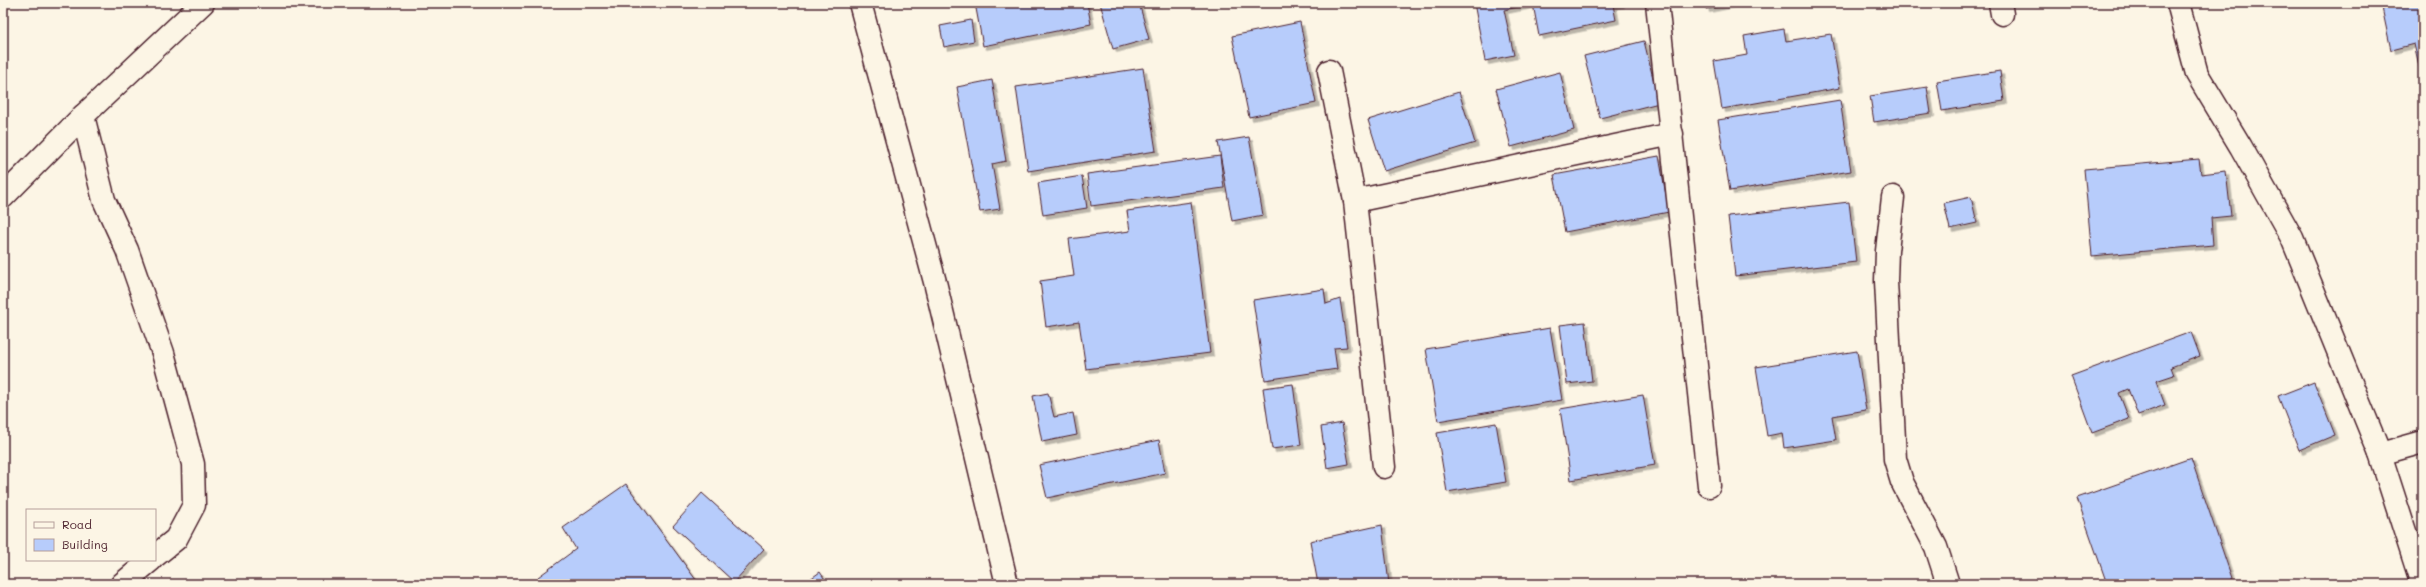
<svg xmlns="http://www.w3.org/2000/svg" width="2426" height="587" font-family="Mali,sans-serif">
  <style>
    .building { fill: #b7ccfb; stroke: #4a1f2b; filter: url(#shadow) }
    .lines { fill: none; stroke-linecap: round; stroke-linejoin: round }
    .street-casing { stroke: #4a1f2b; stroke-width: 25 }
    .street { stroke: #fcf5e5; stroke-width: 22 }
  </style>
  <defs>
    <filter id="shadow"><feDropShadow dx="3.5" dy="3.5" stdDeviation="0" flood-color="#0004"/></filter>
  </defs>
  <rect width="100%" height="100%" fill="#fcf5e5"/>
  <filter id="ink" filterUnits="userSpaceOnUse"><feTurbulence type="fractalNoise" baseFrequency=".025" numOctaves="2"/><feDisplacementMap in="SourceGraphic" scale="8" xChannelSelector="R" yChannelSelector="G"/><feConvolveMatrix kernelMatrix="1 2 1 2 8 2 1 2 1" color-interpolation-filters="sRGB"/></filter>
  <g filter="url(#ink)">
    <g class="building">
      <path d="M975 3H1087L1091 24 983 46Z"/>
      <path d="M1100 3H1139L1149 39 1113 49Z"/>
      <path d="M1474 3H1621V4L1613 5 1616 20 1539 36 1533 4 1504 10 1514 55 1485 61Z"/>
      <path d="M1705 3H1731V4L1706 9Z"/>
      <path d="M2381 3H2423V69L2420 70 2414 44 2391 50Z"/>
      <path d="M971 20 974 41 944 47 940 26Z"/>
      <path d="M1300 22 1316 103 1249 117 1232 36Z"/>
      <path d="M1784 29 1786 41 1831 34 1840 88 1722 109 1714 61 1747 55 1744 36Z"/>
      <path d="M1644 41 1659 103 1600 118 1584 56Z"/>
      <path d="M1143 68 1156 151 1028 171 1016 87Z"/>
      <path d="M2000 71 2004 101 1942 111 1937 81Z"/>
      <path d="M1560 72 1574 130 1511 147 1496 89Z"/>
      <path d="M992 80 1006 161 992 164 1000 209 980 212 957 87Z"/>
      <path d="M1927 87 1931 113 1874 122 1870 96Z"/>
      <path d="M1459 92 1475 143 1384 171 1368 120Z"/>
      <path d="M1840 100 1851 171 1730 191 1718 120Z"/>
      <path d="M1249 137 1263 215 1232 221 1218 142Z"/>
      <path d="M1220 156 1224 188 1091 206 1087 174Z"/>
      <path d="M1659 156 1669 212 1565 232 1554 175Z"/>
      <path d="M2199 159 2201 174 2226 171 2231 216 2211 218 2213 245 2092 256 2084 169Z"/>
      <path d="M1082 176 1087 208 1043 215 1038 183Z"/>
      <path d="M1971 197 1977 223 1950 229 1944 203Z"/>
      <path d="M1191 202 1210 353 1086 369 1079 322 1046 327 1040 281 1074 276 1069 239 1130 231 1127 211Z"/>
      <path d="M1849 202 1856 262 1735 276 1728 216Z"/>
      <path d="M1324 289 1326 304 1340 299 1347 347 1334 348 1337 369 1265 380 1253 300Z"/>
      <path d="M1585 322 1592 381 1567 384 1560 325Z"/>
      <path d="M1550 328 1562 400 1438 421 1426 349Z"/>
      <path d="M2191 332 2200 356 2171 367 2174 375 2156 381 2165 405 2138 415 2128 389 2119 393 2129 419 2092 433 2071 376Z"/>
      <path d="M1857 351 1866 410 1832 416 1836 440 1784 448 1782 433 1767 436 1756 367Z"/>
      <path d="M2314 382 2335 435 2299 450 2278 396Z"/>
      <path d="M1293 384 1301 445 1272 449 1263 388Z"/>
      <path d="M1048 393 1054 417 1073 413 1077 435 1042 442 1033 396Z"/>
      <path d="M1643 395 1655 465 1571 480 1560 409Z"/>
      <path d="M1342 423 1349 464 1327 468 1321 427Z"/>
      <path d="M1496 423 1506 482 1447 492 1437 433Z"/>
      <path d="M1159 440 1165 473 1047 498 1039 465Z"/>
      <path d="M2191 458 2234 584H2107L2077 498Z"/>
      <path d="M626 484 699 584H541L538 577 576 549 563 528Z"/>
      <path d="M702 493 764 549 734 582 673 526Z"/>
      <path d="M1382 525 1389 584H1318L1310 541Z"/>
      <path d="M820 572 828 584H803Z"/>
    </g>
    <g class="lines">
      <g class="street-casing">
        <g id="street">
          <path d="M860 3 935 282 1007 584"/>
          <path d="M1657 3 1709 486"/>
          <path d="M2000 3 2002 14"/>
          <path d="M2178 3 2197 74 2241 147 2292 238 2380 454 2422 584"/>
          <path d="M1329 71 1355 201 1384 467"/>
          <path d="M83 116 104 200 127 250 163 353 193 464 194 505 176 539 155 556"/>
          <path d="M3 197 83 116 203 3"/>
          <path d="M1893 197 1887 251 1886 281 1895 459 1902 482 1936 547 1948 584"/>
          <path d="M1355 201 1672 134"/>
          <path d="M2380 454 2423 442"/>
          <path d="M122 584 151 560"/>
        </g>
      </g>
      <use href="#street" class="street"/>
    </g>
  </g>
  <rect width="2426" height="587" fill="none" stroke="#fcf5e5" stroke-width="16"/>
  <rect x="8" y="8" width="2410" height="571" fill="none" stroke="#4a1f2b" stroke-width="1.5" filter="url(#ink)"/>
  <rect x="26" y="509" width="130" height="52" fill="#fcf5e5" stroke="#b59f9b"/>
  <rect x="34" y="522" width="20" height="6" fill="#fcf5e5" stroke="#b59f9b"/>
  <text x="62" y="529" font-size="12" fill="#4a1f2b">Road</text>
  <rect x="34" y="539" width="20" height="12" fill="#b7ccfb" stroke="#b59f9b"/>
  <text x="62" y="549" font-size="12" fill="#4a1f2b">Building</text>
</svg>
